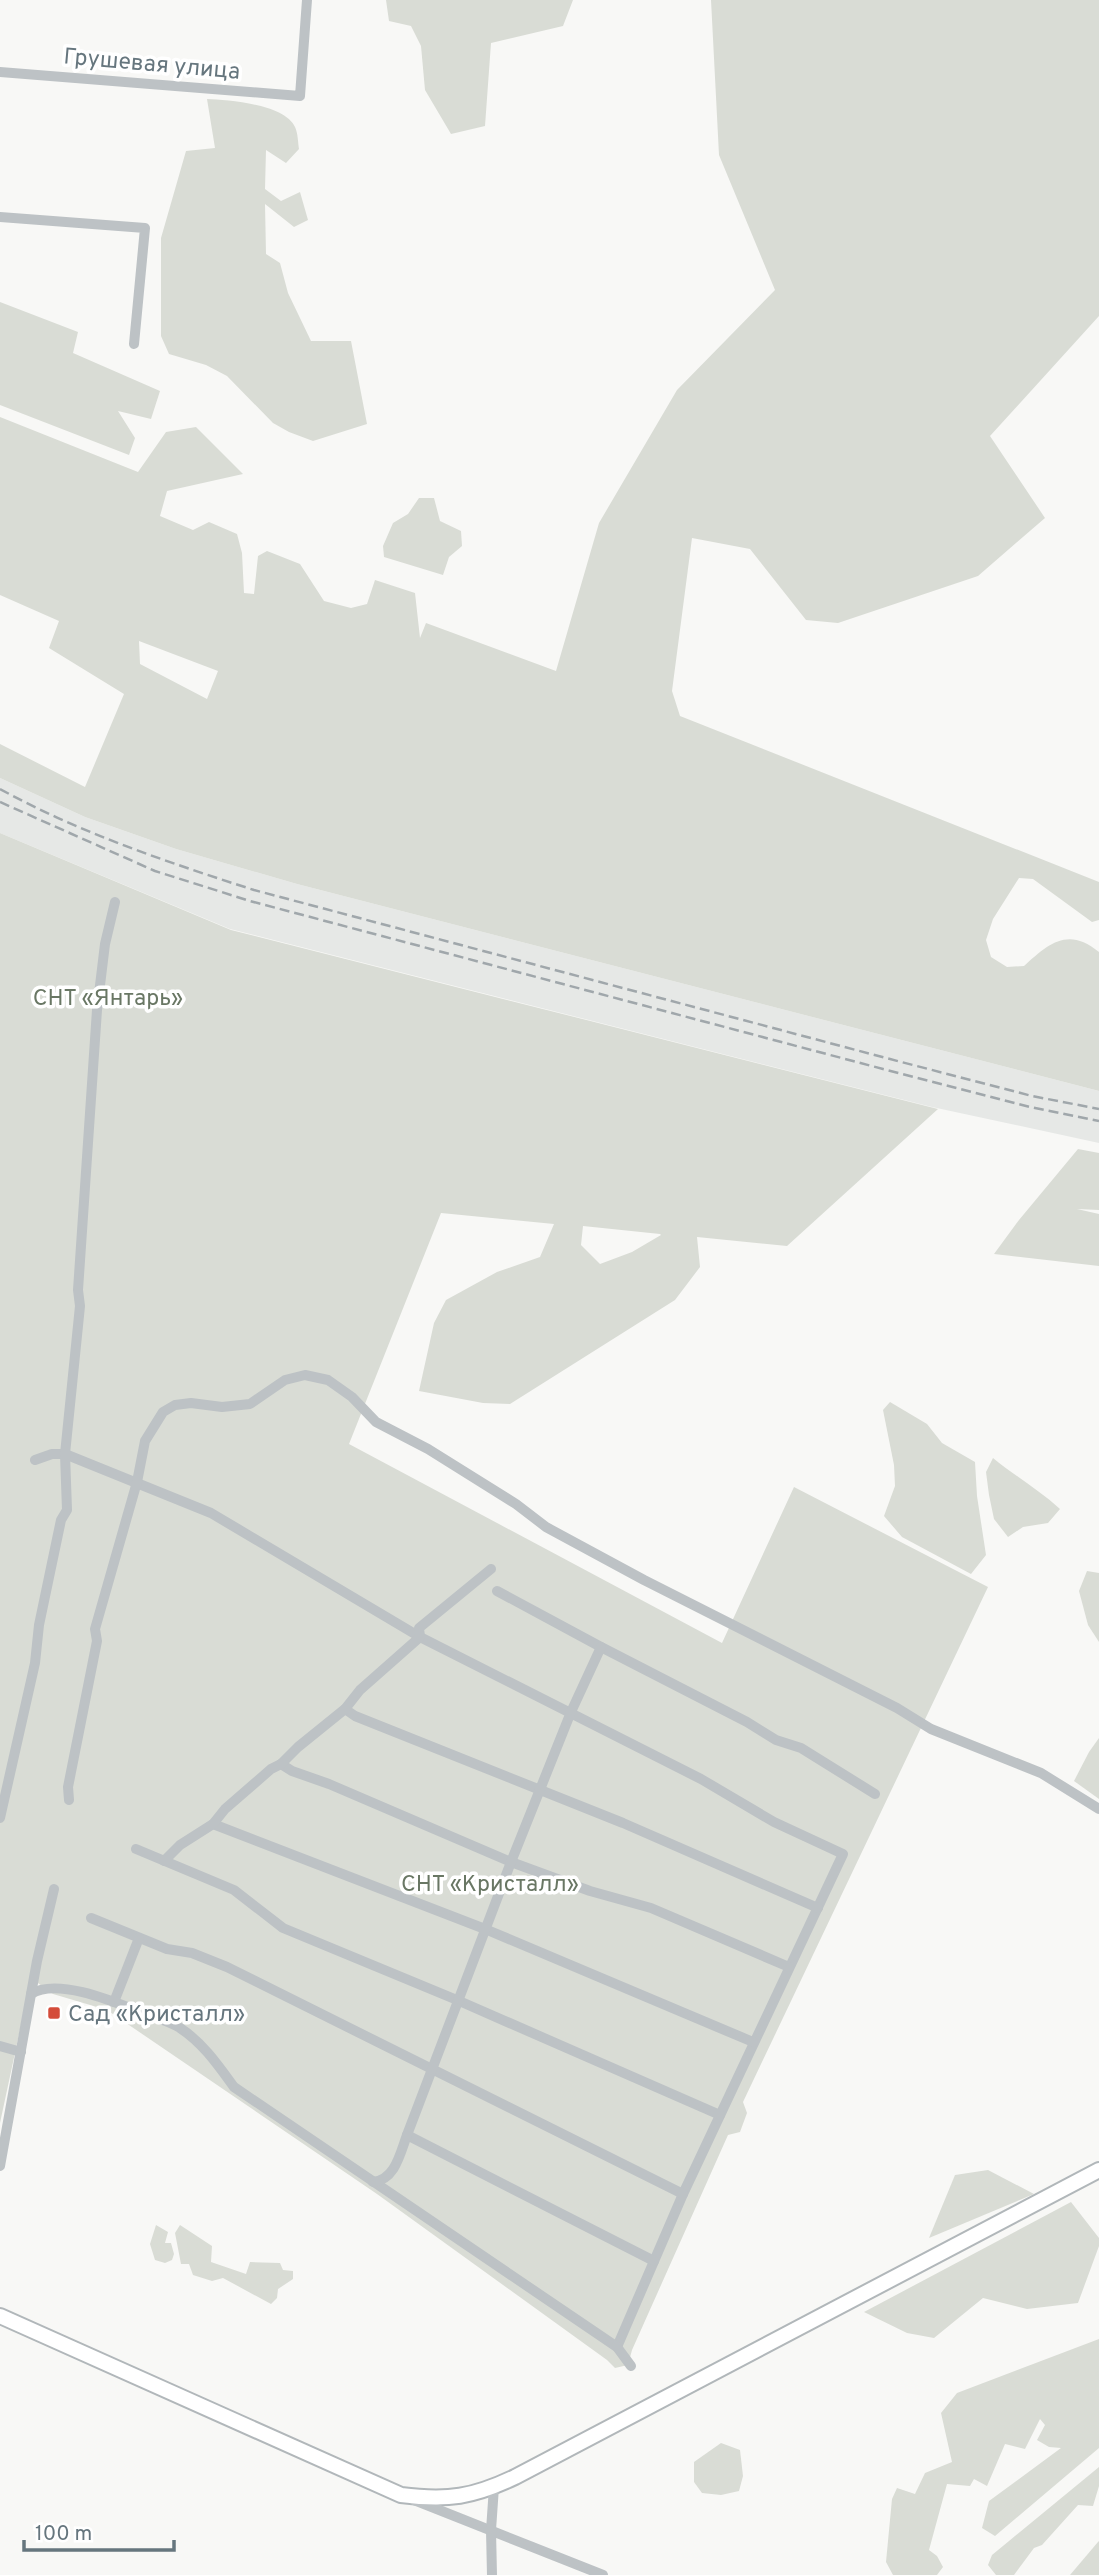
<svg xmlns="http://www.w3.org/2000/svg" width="1099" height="2575" font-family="Overpass,sans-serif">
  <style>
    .built { fill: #e6e8e6 }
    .green { fill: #d9dcd5; fill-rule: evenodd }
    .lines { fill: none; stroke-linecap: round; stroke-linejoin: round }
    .major-casing { stroke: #b1b7ba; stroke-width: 18 }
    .minor { stroke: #bdc2c5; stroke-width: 10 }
    .major { stroke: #fff; stroke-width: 14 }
    .rail { stroke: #a0a7ab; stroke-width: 2.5; stroke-dasharray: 10 5; stroke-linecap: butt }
    .poi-dot { fill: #d44c3a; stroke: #fff; stroke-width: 2.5 }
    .labels { text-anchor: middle; stroke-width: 7; stroke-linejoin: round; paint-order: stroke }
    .street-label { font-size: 23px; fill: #66767e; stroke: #fff }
    .park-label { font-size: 23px; fill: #697764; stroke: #fff }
    .poi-label { font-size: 23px; fill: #66767e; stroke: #fff; text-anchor: start }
  </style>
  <rect width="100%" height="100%" fill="#f8f8f6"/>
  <path class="built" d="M0 778 85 817 176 849 297 884 1099 1091V1143L932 1107 230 929 0 833Z"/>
  <g class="green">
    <path d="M386 0H573L563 26 491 43 485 126 451 134 425 90 421 46 411 26 389 21Z"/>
    <path d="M711 0H1099V316L990 436 1045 518 978 576 838 623 806 620 750 549 692 538 672 691 680 716 1099 882V920L1092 922 1033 879 1019 878 993 919 986 940 991 957 1007 967 1024 966C1048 944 1068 926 1099 952V1091L297 884 176 849 85 817 0 778V744L85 787 124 694 49 648 59 621 0 595V417L138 472 166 432 196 427 243 474 167 491 160 516 193 530 209 522 237 534 242 553 244 593 254 594 258 556 267 551 300 564 324 601 351 608 367 604 375 580 415 593 420 638 426 623 556 671 599 523 677 390 775 290 719 155ZM139 641 218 671 207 699 140 664Z"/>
    <path d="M207 99C228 100 285 104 295 127 298 133 298 143 299 149L286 163 266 150 265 189 281 201 300 192 308 220 294 227 265 204 266 254 280 263 288 293 311 341H351L367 424 313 441 289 432 273 423 227 376 206 365 169 354 161 336V238L186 151 215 148Z"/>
    <path d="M0 302 78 332 73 353 160 391 151 419 118 411 135 438 129 455 0 405Z"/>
    <path d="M419 498H434L440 521 461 531 462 546 449 557 443 575 384 557 383 546 393 523 408 514Z"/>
    <path d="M0 833 231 930 938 1109 787 1246 697 1237 700 1267 675 1300 510 1404 483 1403 419 1391 434 1323 446 1300 497 1272 540 1257 554 1224 441 1213 349 1444 722 1643 794 1487 988 1587 743 2102 747 2113 740 2132 728 2135 632 2350 628 2365 615 2368 607 2360 377 2194 107 2010 53 1994 31 1978 0 2123ZM583 1226 660 1234 661 1235 632 1252 600 1264 581 1245Z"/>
    <path d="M1078 1149 1099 1153V1210L1077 1209 1099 1214V1266L994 1254 1019 1220Z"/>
    <path d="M890 1402 927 1424 942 1443 975 1462 977 1496 986 1555 971 1574 902 1537 884 1516 895 1486 894 1465 883 1410Z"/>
    <path d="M993 1458C1015 1476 1039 1490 1060 1509L1048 1523 1023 1527 1008 1537 994 1519 989 1495 986 1472Z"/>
    <path d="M1087 1571 1099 1573V1642L1088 1625 1079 1591Z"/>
    <path d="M1099 1738V1799L1074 1781 1089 1752Z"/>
    <path d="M988 2170 1034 2194 929 2238 955 2175Z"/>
    <path d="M1071 2202 1099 2238V2246L1078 2303 1027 2309 983 2298 934 2338 907 2333 864 2312Z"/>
    <path d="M156 2225 168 2232 165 2243H171L174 2254 172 2260 165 2263 155 2260 150 2244Z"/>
    <path d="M180 2225 212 2246 211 2262 246 2274 250 2262 280 2263 283 2270 293 2271V2279L278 2289 277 2298 271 2304 223 2278 212 2281 193 2275 189 2264H181L175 2233Z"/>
    <path d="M1099 2339V2448L995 2536 982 2528 989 2501 1061 2448 1049 2447 1037 2440 1045 2425 1040 2419 1025 2449 1005 2444 987 2486 974 2479 970 2486 947 2484 929 2550 937 2556 943 2567 937 2575H893L886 2562 892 2499 897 2488 915 2494 925 2473 952 2462 941 2413 957 2393Z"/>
    <path d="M721 2443 740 2450 743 2476 739 2491 721 2495 702 2493 694 2482V2462Z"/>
    <path d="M1099 2467V2486L1093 2506 1078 2505 1042 2545 1034 2548 1014 2575H996L988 2565 992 2555Z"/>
    <path d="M1099 2541V2575H1070L1098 2542Z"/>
  </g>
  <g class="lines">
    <g class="major-casing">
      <path id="major" d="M0 2316 401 2495C448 2501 473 2497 515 2477L1099 2170"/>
    </g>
    <g class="minor">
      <path d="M0 72 300 96 307 0"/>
      <path d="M0 217 145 228 134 344"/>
      <path d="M35 1460 52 1454H65L211 1513 420 1637 701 1779 774 1822 843 1854 683 2194 617 2347"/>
      <path d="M497 1591 601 1647 747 1722 776 1740 801 1748 875 1794"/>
      <path d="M345 1709 355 1716 623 1823 818 1908"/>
      <path d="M281 1764 292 1771 329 1784 511 1862 590 1891 651 1908 789 1967"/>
      <path d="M69 1800 68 1787 97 1641 95 1629 137 1482 145 1441 163 1412 175 1405 191 1403 222 1407 250 1404 285 1380 305 1375 328 1380 352 1397 376 1422 428 1449 516 1504 546 1527 644 1580 897 1708 931 1729 1041 1773 1099 1809"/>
      <path d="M0 1818 35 1663 39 1625 61 1520 67 1510 65 1454 80 1306 78 1290 97 1010 105 944 115 902"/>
      <path d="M213 1824 485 1929 753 2042"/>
      <path d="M136 1849 234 1890 283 1928 457 2000 720 2115"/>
      <path d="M164 1861 180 1845 213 1824 225 1809 271 1769 281 1764 298 1747 345 1709 360 1690 420 1637 419 1628 491 1569"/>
      <path d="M91 1918 167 1949 192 1953 227 1967 683 2194"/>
      <path d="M31 1994C58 1977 117 2003 145 2014 156 2018 170 2021 180 2028 203 2043 218 2065 234 2087L617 2347 631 2366"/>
      <path d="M114 2002 139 1938"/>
      <path d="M0 2046 21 2052"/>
      <path d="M407 2135 654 2261"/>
      <path d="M0 2166 37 1961 54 1889"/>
      <path d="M373 2182C395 2180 400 2154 407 2135L511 1862 571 1712 601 1647"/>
      <path d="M414 2500 603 2575"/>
      <path d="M492 2575 491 2530 494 2487"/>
    </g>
    <use href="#major" class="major"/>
    <g class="rail">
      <path d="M0 789C80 833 167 862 254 890L886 1058 1032 1096 1099 1109"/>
      <path d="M0 802 155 871 250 901 883 1069 1030 1107 1099 1121"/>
    </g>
  </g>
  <rect class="poi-dot" x="47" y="2006" width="14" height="14" rx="3.5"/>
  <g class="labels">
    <g class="street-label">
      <text transform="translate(152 63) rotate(5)" y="8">Грушевая улица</text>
    </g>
    <g class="park-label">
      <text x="108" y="1005">СНТ «Янтарь»</text>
      <text x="490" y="1891">СНТ «Кристалл»</text>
    </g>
    <g class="poi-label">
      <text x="68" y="2021">Сад «Кристалл»</text>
    </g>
  </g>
  <path d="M24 2540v10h150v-10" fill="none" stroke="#66767e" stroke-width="3.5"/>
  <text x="35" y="2540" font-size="21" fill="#66767e" stroke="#ffffff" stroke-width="5" paint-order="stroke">100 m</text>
</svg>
